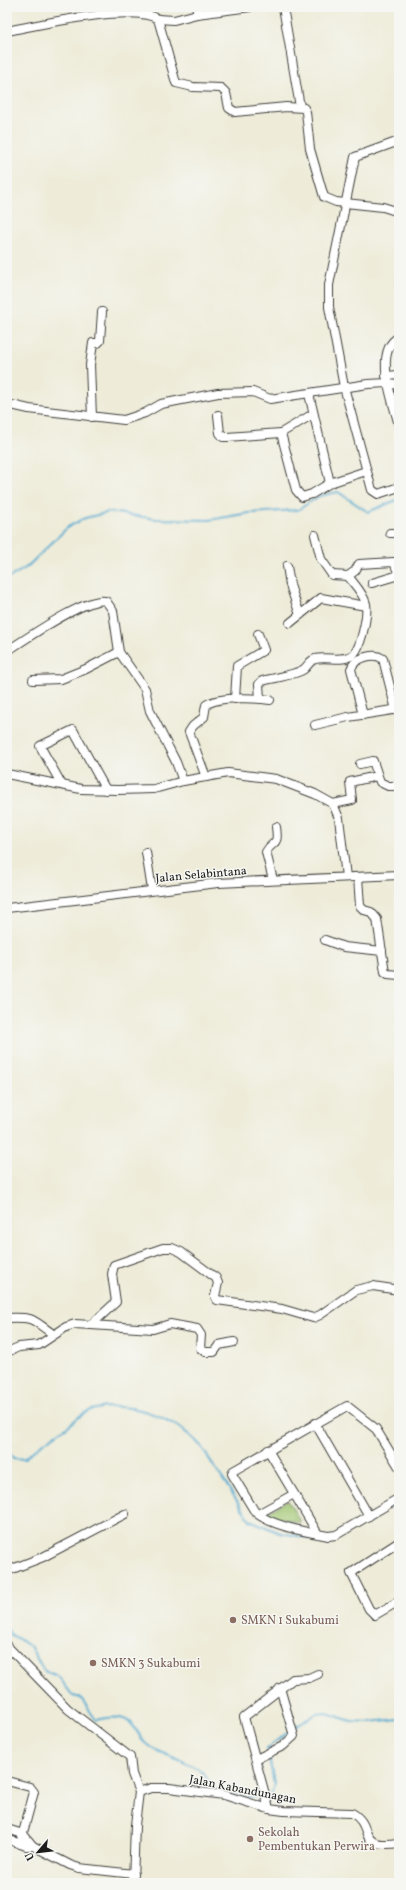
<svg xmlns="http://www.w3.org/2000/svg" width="406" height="1890" font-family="Vollkorn,serif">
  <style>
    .green { fill: #a0c671; stroke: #5e7146 }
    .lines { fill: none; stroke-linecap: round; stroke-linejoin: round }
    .stream { stroke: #56abd2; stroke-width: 2 }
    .minor-casing { stroke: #3c3b38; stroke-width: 10 }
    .minor { stroke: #fff; stroke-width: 8 }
    .education-dot { fill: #8d6e63; stroke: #f6f6f2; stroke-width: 1.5 }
    .labels { text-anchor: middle; stroke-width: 3; stroke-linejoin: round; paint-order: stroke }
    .street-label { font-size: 12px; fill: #1c1c1c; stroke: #f6f6f2 }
    .education-label { font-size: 12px; fill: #785e54; stroke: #f6f6f2; text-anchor: start }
  </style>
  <rect width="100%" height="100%" fill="#f6f6f2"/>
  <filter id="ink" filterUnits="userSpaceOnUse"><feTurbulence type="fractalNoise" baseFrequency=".025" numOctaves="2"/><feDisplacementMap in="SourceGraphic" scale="8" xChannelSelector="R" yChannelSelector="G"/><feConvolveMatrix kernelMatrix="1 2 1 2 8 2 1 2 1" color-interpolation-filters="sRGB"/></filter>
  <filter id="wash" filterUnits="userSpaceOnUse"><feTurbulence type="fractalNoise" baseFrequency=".012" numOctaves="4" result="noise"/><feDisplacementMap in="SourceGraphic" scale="16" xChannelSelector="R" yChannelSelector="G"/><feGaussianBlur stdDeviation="0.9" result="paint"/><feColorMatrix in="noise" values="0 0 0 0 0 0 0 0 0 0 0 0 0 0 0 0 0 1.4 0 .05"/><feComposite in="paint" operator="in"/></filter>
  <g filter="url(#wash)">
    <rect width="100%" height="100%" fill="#eeecd9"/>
    <path class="green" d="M288 1500 301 1523 265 1514Z"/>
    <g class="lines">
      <g class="stream">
        <path d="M7 579 27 567 68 527 85 518 110 512 156 519 209 520 249 513 298 510 319 496 338 492 368 512 399 499"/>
        <path d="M7 1451 13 1458 24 1459C37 1446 53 1437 68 1426 75 1421 83 1412 91 1410 130 1399 173 1417 200 1445L250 1520 280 1533 328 1541 333 1539"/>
        <path d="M389 1508 399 1503"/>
        <path d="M7 1629 10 1634 30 1646 44 1671 58 1676 73 1696 81 1698 96 1720C104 1718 116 1716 124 1719 136 1724 136 1733 144 1741 155 1755 185 1758 201 1771 210 1778 207 1787 222 1791"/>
        <path d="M294 1728 316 1714 327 1713 351 1721 369 1722 399 1719"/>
        <path d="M268 1750 267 1748 291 1730"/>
        <path d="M232 1793 247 1797H263"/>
        <path d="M268 1797H271L274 1784 269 1757"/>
      </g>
    </g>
  </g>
  <g filter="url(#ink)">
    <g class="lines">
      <g class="minor-casing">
        <g id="minor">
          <path d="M283 7 300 107"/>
          <path d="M197 14 250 7"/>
          <path d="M158 19 174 20 197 14V7"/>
          <path d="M7 31C37 25 133 3 158 19L176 83 193 87 221 88 226 93 229 108 235 112 286 107 304 108 306 112 310 149 324 197 336 202 383 207 399 212"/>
          <path d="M399 141 355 157 329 285V307L344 387 372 490 378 494 399 487"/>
          <path d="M399 337C372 351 394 403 399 426"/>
          <path d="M386 376 399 375"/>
          <path d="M309 394 330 483"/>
          <path d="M7 404 29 409 124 420 145 413 161 404 218 393 253 392 270 399 368 384 388 383 399 385"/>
          <path d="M218 415 220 433 223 437H227L281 433 313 414"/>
          <path d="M92 417 90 365 93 343H98L100 341 102 312"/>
          <path d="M281 433 296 490 302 497 312 494 330 483 366 471"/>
          <path d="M390 533H399"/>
          <path d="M315 535 321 559 332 575 348 576"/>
          <path d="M287 566 290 585 300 615"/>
          <path d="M372 583 399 575"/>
          <path d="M290 623 321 598 366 606"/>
          <path d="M7 651C26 639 87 596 106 601L113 611 119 652 145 689 150 711 176 762 183 781"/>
          <path d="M33 680 61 679 86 669 119 652"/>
          <path d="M235 699 237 666 264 650 258 634"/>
          <path d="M260 699 259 684 262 681C273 678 296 675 304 669 308 666 309 661 315 659 327 656 340 662 351 656 361 651 368 614 366 604 364 594 354 584 348 576L355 571 359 564 394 562 399 575"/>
          <path d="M363 715 351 669C354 658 374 652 383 659L396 710"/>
          <path d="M315 725 348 717 399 709"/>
          <path d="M360 764 373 761 380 782 388 786H399"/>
          <path d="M7 774 81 789 117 790 154 789 183 781 228 773 276 779 315 794 333 804 339 818 346 877"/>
          <path d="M206 777 189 732 193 726 204 717 206 705C218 696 255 698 270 700"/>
          <path d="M62 785 40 746 73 730 106 790"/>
          <path d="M333 804 352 800 350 782 377 776"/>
          <path d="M146 852 152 890"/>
          <path d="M358 877 360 906 364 910 371 912 377 919 385 972 388 974 399 975"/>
          <path d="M273 880 266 852C273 839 279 848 276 827"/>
          <path d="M7 908 218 883 399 875"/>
          <path d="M325 940 344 947 382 951"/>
          <path d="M7 1318C35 1317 31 1319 53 1334"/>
          <path d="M91 1325 153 1329 170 1324 197 1329 201 1335 200 1348 205 1352H214L219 1345 234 1342"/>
          <path d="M7 1352 19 1347 39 1345 66 1327 75 1324 91 1325 116 1302 112 1274 114 1265 163 1248H172L181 1252 216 1278 218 1283 215 1296 217 1300 282 1309 313 1318 320 1315 356 1290 373 1286 399 1290"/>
          <path d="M315 1423 369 1516"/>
          <path d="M268 1450 318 1534"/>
          <path d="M399 1467 376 1429 347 1406 233 1471 232 1474 255 1512C271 1526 307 1532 328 1536L336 1535 399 1498"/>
          <path d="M258 1514 294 1494"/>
          <path d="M399 1542 351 1573 369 1609 375 1615 399 1601"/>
          <path d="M7 1571 43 1557 125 1514"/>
          <path d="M7 1646 68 1709 130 1757 132 1774 139 1792"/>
          <path d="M256 1759 283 1746 294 1736 280 1688"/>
          <path d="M7 1781 30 1787 34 1792 20 1844"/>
          <path d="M139 1792 151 1788H169L224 1795 269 1809 284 1811 352 1813C376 1827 354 1849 399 1843"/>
          <path d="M269 1809 244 1717 293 1679 309 1678 318 1674"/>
          <path d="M7 1829 23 1834 33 1846"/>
          <path d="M7 1839 26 1846H33L70 1865 79 1868 134 1874"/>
          <path d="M133 1883 135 1825 139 1792"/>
        </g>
      </g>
      <use href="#minor" class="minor"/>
    </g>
  </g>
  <g class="education-dot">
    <circle cx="233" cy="1620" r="4"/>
    <circle cx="93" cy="1663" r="4"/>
    <circle cx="250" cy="1839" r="4"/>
  </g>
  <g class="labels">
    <g class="street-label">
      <text transform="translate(201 874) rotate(-5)" y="4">Jalan Selabintana</text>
      <text transform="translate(243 1789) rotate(11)" y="4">Jalan Kabandunagan</text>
    </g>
    <g class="education-label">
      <text x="241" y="1624">SMKN 1 Sukabumi</text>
      <text x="101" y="1667">SMKN 3 Sukabumi</text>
      <text x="258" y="1836">Sekolah<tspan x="258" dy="14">Pembentukan Perwira</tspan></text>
    </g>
  </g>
  <rect width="406" height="1890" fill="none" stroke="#f6f6f2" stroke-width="24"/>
  <g transform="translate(38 1852) rotate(242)" stroke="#f6f6f2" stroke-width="3" paint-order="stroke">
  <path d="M0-3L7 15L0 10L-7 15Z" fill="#1c1c1c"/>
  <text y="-6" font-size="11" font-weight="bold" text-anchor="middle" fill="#1c1c1c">U</text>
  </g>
</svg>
